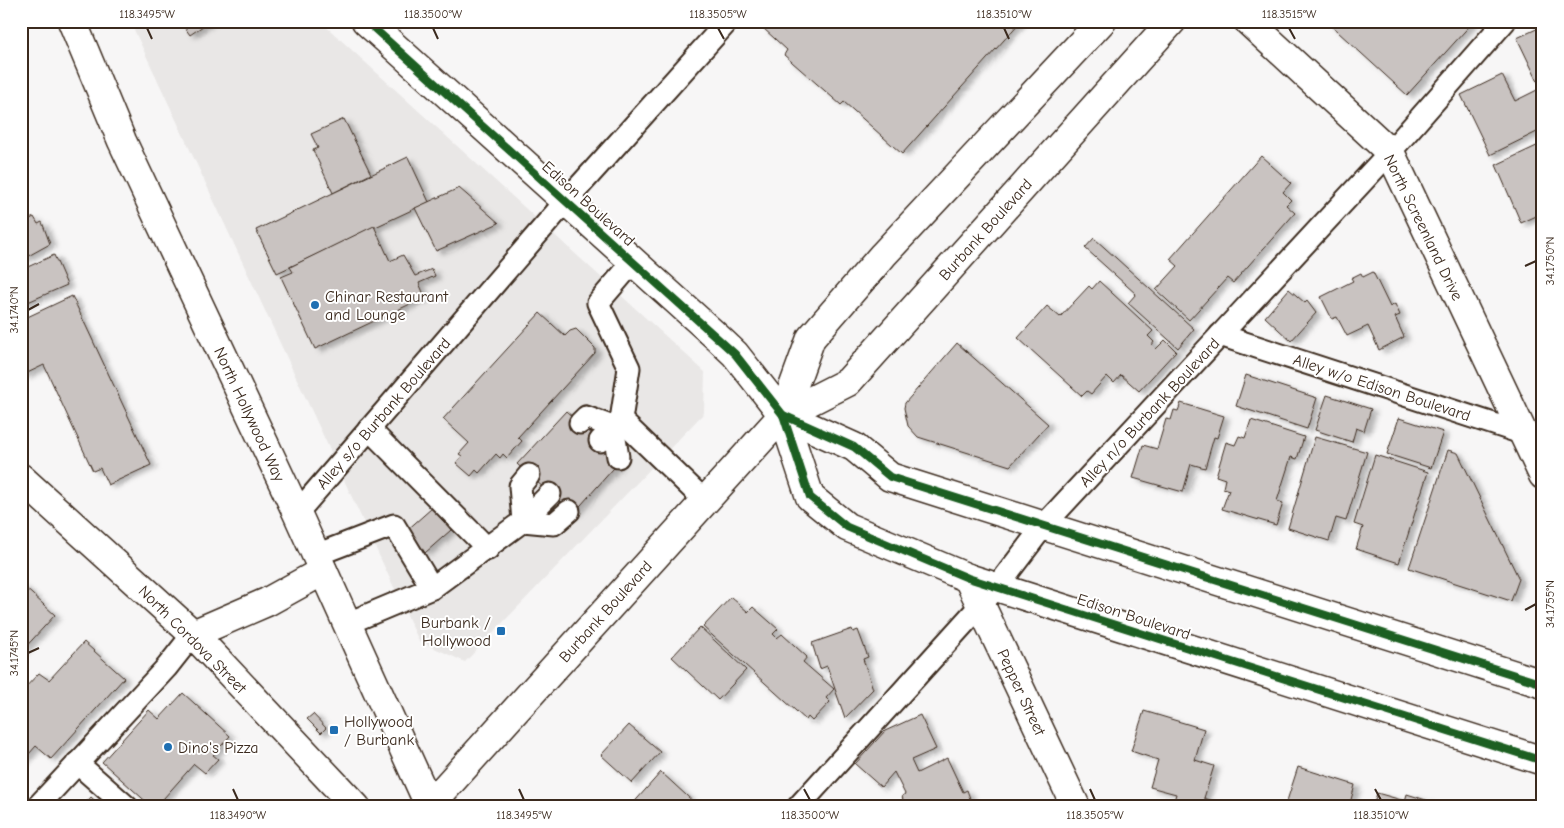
<svg xmlns="http://www.w3.org/2000/svg" width="1564" height="828" font-family="'Comic Neue',sans-serif">
  <style>
    .built { fill: #e9e7e6 }
    .building { fill: #c9c3c1; stroke: #3b2a1e; filter: url(#shadow) }
    .lines { fill: none; stroke-linecap: round; stroke-linejoin: round }
    .service-casing { stroke: #3b2a1e; stroke-width: 25 }
    .minor-casing { stroke: #3b2a1e; stroke-width: 31 }
    .secondary-casing { stroke: #3b2a1e; stroke-width: 31 }
    .primary-casing { stroke: #3b2a1e; stroke-width: 31 }
    .service { stroke: #fff; stroke-width: 21 }
    .minor { stroke: #fff; stroke-width: 28 }
    .secondary { stroke: #fff; stroke-width: 28 }
    .primary { stroke: #fff; stroke-width: 28 }
    .cycleway-casing { stroke: #fff; stroke-width: 11 }
    .cycleway { stroke: #1b5e20; stroke-width: 8 }
    .ticks { fill: none; stroke: #3b2a1e; stroke-width: 2 }
    .poi-dot { fill: #1f6fb2; stroke: #fff; stroke-width: 2 }
    .labels { text-anchor: middle; stroke-width: 4; stroke-linejoin: round; paint-order: stroke }
    .street-label { font-size: 16px; fill: #3b2a1e; stroke: #fff }
    .poi-label { font-size: 16px; fill: #3b2a1e; stroke: #fff; text-anchor: start }
    .neatline { fill: none; stroke: #3b2a1e; stroke-width: 2 }
    .ticks-label { font-size: 12px; text-anchor: middle; fill: #3b2a1e }
  </style>
  <defs>
    <filter id="shadow"><feDropShadow dx="5.5" dy="3" stdDeviation="2.5" flood-color="#0004"/></filter>
  </defs>
  <rect width="100%" height="100%" fill="#f7f6f6"/>
  <filter id="ink" filterUnits="userSpaceOnUse"><feTurbulence type="fractalNoise" baseFrequency=".02" numOctaves="2"/><feDisplacementMap in="SourceGraphic" scale="10" xChannelSelector="R" yChannelSelector="G"/><feConvolveMatrix kernelMatrix="1 2 1 2 8 2 1 2 1" color-interpolation-filters="sRGB"/></filter>
  <g filter="url(#ink)">
    <path class="built" d="M130 21H320L705 372 704 413 465 662 419 641Z"/>
    <g class="building">
      <path d="M180 21H210L190 35Z"/>
      <path d="M770 21H1021L902 154 844 102 841 105 784 55 787 50 763 28Z"/>
      <path d="M1326 21H1474L1407 95Z"/>
      <path d="M1543 26V129L1490 155 1461 95 1502 75 1515 101 1541 88 1517 38Z"/>
      <path d="M344 119 371 174 333 193 313 150 318 148 311 134Z"/>
      <path d="M1543 143V213L1521 223 1496 165Z"/>
      <path d="M1261 156 1291 183 1283 192 1291 200 1286 205 1295 213 1233 283 1227 278 1189 320 1156 290 1178 266 1170 259Z"/>
      <path d="M408 157 429 202 277 273 256 230Z"/>
      <path d="M459 188 499 223 436 251 415 208Z"/>
      <path d="M34 217 38 224 42 222 50 244 21 260V223Z"/>
      <path d="M374 226 390 261 403 255 415 276 432 269 435 276 419 283 425 297 315 349 281 277 293 272 290 267Z"/>
      <path d="M1094 238 1194 329 1178 348 1128 303 1136 294 1085 248Z"/>
      <path d="M54 255 67 285 21 305V270Z"/>
      <path d="M1373 272 1390 307 1395 304 1400 315 1395 317 1404 337 1379 350 1368 326 1347 336 1337 317 1332 319 1321 297 1353 281 1351 278 1361 273 1363 277Z"/>
      <path d="M1099 281 1153 331 1148 336 1154 342 1152 345 1156 349 1165 340 1176 351 1139 391 1121 375 1114 383 1107 376 1091 394 1087 391 1082 396 1018 338 1047 306 1060 317 1089 286 1092 289Z"/>
      <path d="M1289 289 1305 303 1307 301 1316 313 1291 341 1265 317Z"/>
      <path d="M72 296 151 465 108 485 100 468 93 471 44 365 21 376V320Z"/>
      <path d="M540 313 565 336 570 331 576 329 595 348V353L518 437 522 441 507 458 503 454 500 458 496 454 479 473 476 470 471 476 456 463 462 456 459 454 469 443 443 419Z"/>
      <path d="M957 343 1048 424 1010 466 918 437 908 426 904 408 905 403Z"/>
      <path d="M1246 375 1317 398 1307 429 1236 406Z"/>
      <path d="M1327 395 1371 409 1364 431 1356 428 1352 442 1315 430Z"/>
      <path d="M1181 403 1224 416 1217 438 1214 437 1205 468 1191 464 1183 492 1133 478 1143 445 1157 449 1166 419 1171 420 1174 410 1178 411Z"/>
      <path d="M566 411 621 460 573 514 517 464Z"/>
      <path d="M1399 418 1443 432 1431 468 1387 454Z"/>
      <path d="M1251 420 1304 437 1297 459 1291 457 1277 501 1283 503 1276 525 1222 509 1229 490 1223 488 1225 479 1216 476 1226 442 1235 445 1239 436 1245 438Z"/>
      <path d="M1315 437 1367 452 1346 521 1336 518 1329 541 1288 528Z"/>
      <path d="M1448 450 1458 453 1519 579 1511 601 1409 568Z"/>
      <path d="M1375 455 1428 472 1399 563 1356 549 1363 527 1354 524Z"/>
      <path d="M432 508 451 530 425 553 406 531Z"/>
      <path d="M21 584 55 615 21 652Z"/>
      <path d="M731 597 748 612 753 607 778 629 773 634 777 638 782 634 807 657 803 662 834 689 826 698 830 702 812 721 808 717 806 720 703 627Z"/>
      <path d="M700 627 746 670 718 700 672 657Z"/>
      <path d="M852 629 853 632 858 630 868 657 863 659 873 689 845 718 827 666 820 669 812 643Z"/>
      <path d="M84 642 124 678 51 759 36 746 21 763V692L39 673 49 680Z"/>
      <path d="M183 693 230 736 213 755 218 759 205 773 194 764 156 807H152L102 762 149 710 159 719Z"/>
      <path d="M1144 711 1204 729 1195 760 1214 766 1204 798 1232 807H1172L1176 794 1150 787 1158 760 1131 751Z"/>
      <path d="M313 714 326 728 321 733 307 719Z"/>
      <path d="M920 715 936 749 911 760 917 773 947 758 963 792 967 790 973 807H889L903 800 902 796 905 794 894 772 881 787 855 764 885 731Z"/>
      <path d="M629 725 660 752 632 783 601 755Z"/>
      <path d="M1298 767 1355 785 1349 807H1285Z"/>
      <path d="M661 772 699 807H630Z"/>
      <path d="M1377 793 1405 801 1407 794 1429 801 1427 807H1373Z"/>
      <path d="M91 797 102 807H82Z"/>
    </g>
    <g class="lines">
      <g class="service-casing">
        <g id="service">
          <path d="M1220 335 1543 440"/>
          <path d="M621 420 629 368 598 303 633 262"/>
          <path d="M580 423 586 417 613 427 618 457"/>
          <path d="M369 429 488 549"/>
          <path d="M600 441 621 420 705 501"/>
          <path d="M529 475 520 486 523 521 554 524 569 511"/>
          <path d="M297 513 566 201 728 21"/>
          <path d="M316 555 394 525 432 588"/>
          <path d="M346 624 432 588 523 521 550 494"/>
          <path d="M77 763 127 807"/>
          <path d="M37 807 167 667 193 634"/>
          <path d="M798 807 997 587 1045 524 1390 152 1505 21"/>
        </g>
      </g>
      <g class="minor-casing">
        <g id="minor">
          <path d="M366 21 717 337 735 354 783 415"/>
          <path d="M1248 21 1390 152 1543 475"/>
          <path d="M21 478 193 634 356 807"/>
          <path d="M968 578 1076 807"/>
          <path d="M193 634 267 602 323 571"/>
        </g>
      </g>
      <g class="secondary-casing">
        <g id="secondary">
          <path d="M72 21 122 141 297 513 430 807"/>
          <path d="M783 415 810 497 847 527 968 578 1543 761"/>
          <path d="M783 415 854 447 890 477 1543 684"/>
        </g>
      </g>
      <g class="primary-casing">
        <g id="primary">
          <path d="M783 415 811 338 883 255 1102 21"/>
          <path d="M428 807 783 415 848 382 1172 21"/>
        </g>
      </g>
      <use href="#service" class="service"/>
      <use href="#minor" class="minor"/>
      <use href="#secondary" class="secondary"/>
      <use href="#primary" class="primary"/>
      <g class="cycleway-casing">
        <g id="cycleway">
          <path d="M366 21 735 354 783 415 810 497 847 527 968 578 1543 761"/>
          <path d="M783 415 854 447 890 477 1543 684"/>
        </g>
      </g>
      <use href="#cycleway" class="cycleway"/>
    </g>
  </g>
  <path class="ticks" d="M147 28 152 39M433 28 438 39M718 28 724 39M1004 28 1009 39M1289 28 1295 39M1525 266 1536 261M28 310 39 304M1525 610 1536 604M28 653 39 648M233 789 238 800M519 789 524 800M804 789 810 800M1090 789 1095 800M1375 789 1381 800"/>
  <g class="poi-dot">
    <circle cx="315" cy="305" r="5"/>
    <rect x="496" y="626" width="10" height="10" rx="2.5"/>
    <rect x="329" y="725" width="10" height="10" rx="2.5"/>
    <circle cx="168" cy="747" r="5"/>
  </g>
  <g class="labels">
    <g class="street-label">
      <text transform="translate(589 203) rotate(42)" y="6">Edison Boulevard</text>
      <text transform="translate(1424 227) rotate(64)" y="6">North Screenland Drive</text>
      <text transform="translate(985 229) rotate(-48)" y="6">Burbank Boulevard</text>
      <text transform="translate(1382 387) rotate(18)" y="6">Alley w/o Edison Boulevard</text>
      <text transform="translate(1149 412) rotate(-47)" y="6">Alley n/o Burbank Boulevard</text>
      <text transform="translate(383 413) rotate(-49)" y="6">Alley s/o Burbank Boulevard</text>
      <text transform="translate(250 414) rotate(65)" y="6">North Hollywood Way</text>
      <text transform="translate(605 611) rotate(-48)" y="6">Burbank Boulevard</text>
      <text transform="translate(1134 616) rotate(18)" y="6">Edison Boulevard</text>
      <text transform="translate(193 639) rotate(45)" y="6">North Cordova Street</text>
      <text transform="translate(1022 692) rotate(65)" y="6">Pepper Street</text>
    </g>
    <g class="poi-label">
      <text x="325" y="302">Chinar Restaurant<tspan x="325" dy="18">and Lounge</tspan></text>
      <text x="491" y="628" text-anchor="end">Burbank /<tspan x="491" dy="18">Hollywood</tspan></text>
      <text x="344" y="727">Hollywood<tspan x="344" dy="18">/ Burbank</tspan></text>
      <text x="178" y="753">Dino's Pizza</text>
    </g>
  </g>
  <rect width="1564" height="828" fill="none" stroke="#fff" stroke-width="55"/>
  <rect x="28" y="28" width="1508" height="772" class="neatline"/>
  <g class="ticks-label">
    <text x="147" y="18">118.3495°W</text>
    <text x="433" y="18">118.3500°W</text>
    <text x="718" y="18">118.3505°W</text>
    <text x="1004" y="18">118.3510°W</text>
    <text x="1289" y="18">118.3515°W</text>
    <text transform="translate(1550 261) rotate(-90)" y="4">34.1750°N</text>
    <text transform="translate(14 310) rotate(-90)" y="4">34.1740°N</text>
    <text transform="translate(1550 604) rotate(-90)" y="4">34.1755°N</text>
    <text transform="translate(14 653) rotate(-90)" y="4">34.1745°N</text>
    <text x="238" y="819">118.3490°W</text>
    <text x="524" y="819">118.3495°W</text>
    <text x="810" y="819">118.3500°W</text>
    <text x="1095" y="819">118.3505°W</text>
    <text x="1381" y="819">118.3510°W</text>
  </g>
</svg>
